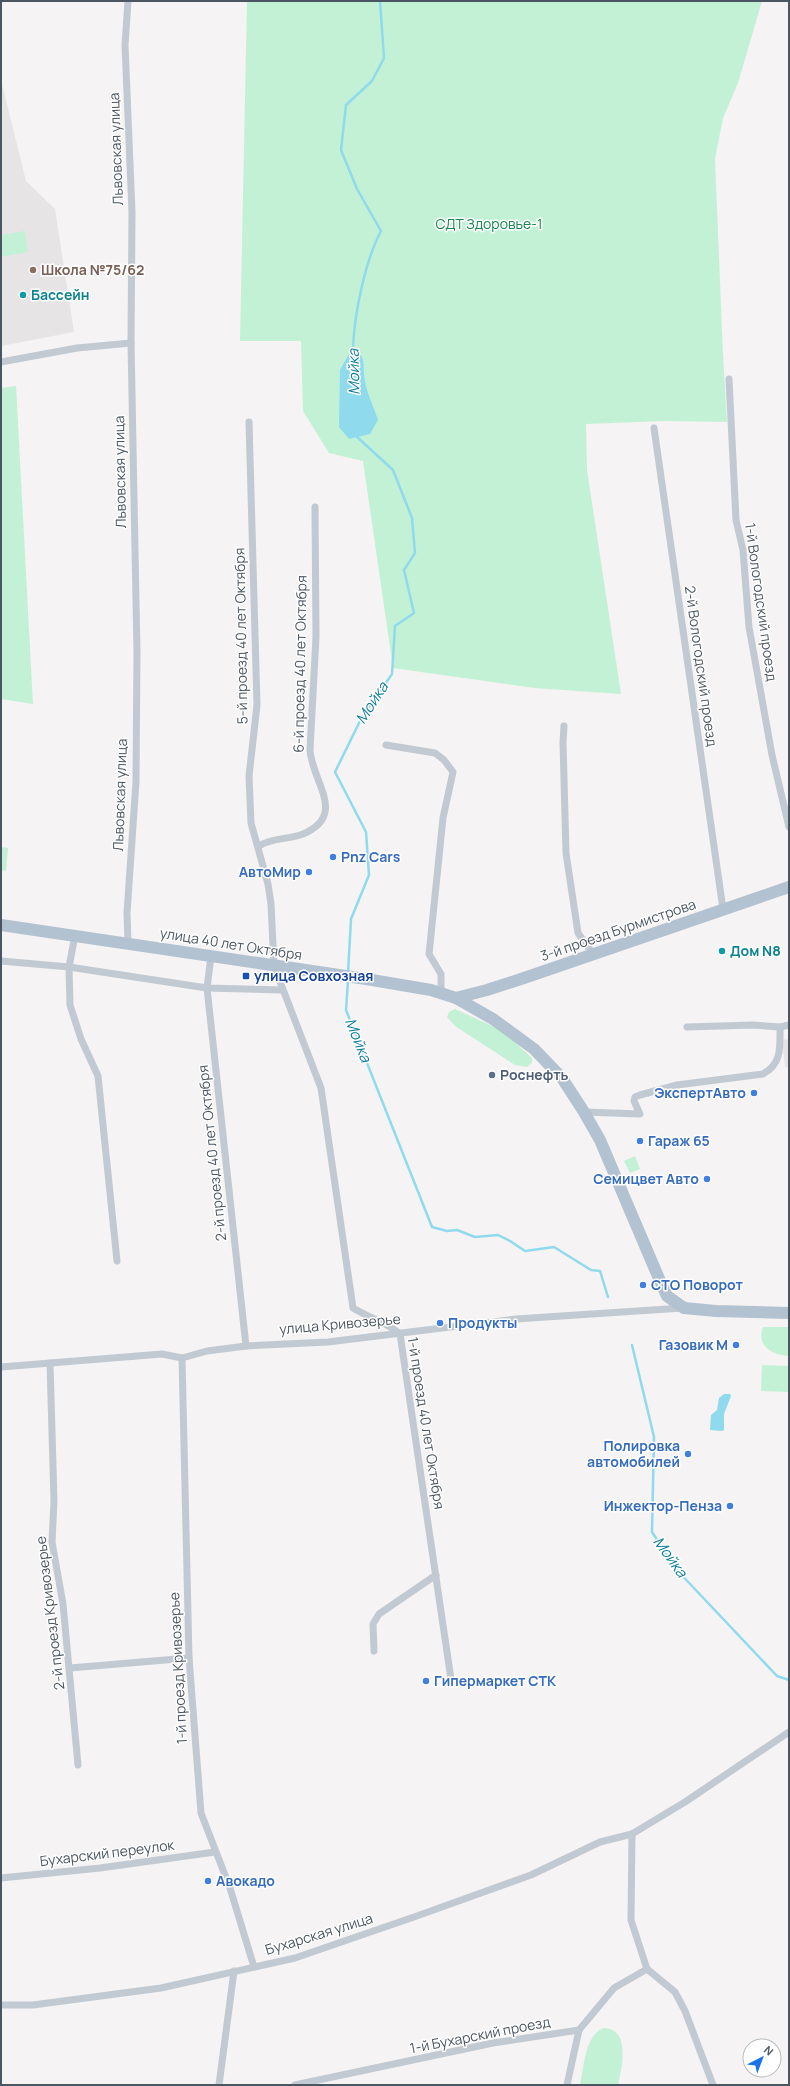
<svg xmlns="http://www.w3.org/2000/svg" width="790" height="2086" font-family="Manrope,sans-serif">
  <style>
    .education { fill: #e6e4e5 }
    .green { fill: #c3f1d5 }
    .water { fill: #90daee }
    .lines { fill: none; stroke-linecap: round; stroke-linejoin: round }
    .stream { stroke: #90daee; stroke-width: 2.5 }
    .minor { stroke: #c1cad2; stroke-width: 7 }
    .primary { stroke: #b3c2d1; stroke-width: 12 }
    .education-dot { fill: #8d6e63; stroke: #fff; stroke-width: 1.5 }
    .culture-dot { fill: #0f9aa8; stroke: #fff; stroke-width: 1.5 }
    .shop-dot { fill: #3f7fe0; stroke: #fff; stroke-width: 1.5 }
    .transit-dot { fill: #1a4fb4; stroke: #fff; stroke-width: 1.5 }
    .service-dot { fill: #5c6f8a; stroke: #fff; stroke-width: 1.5 }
    .labels { text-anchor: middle; stroke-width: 3; stroke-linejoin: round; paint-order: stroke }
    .street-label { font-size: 14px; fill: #4a5661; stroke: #fff }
    .park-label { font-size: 14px; fill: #17864f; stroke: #fff }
    .education-label { font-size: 14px; font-weight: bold; fill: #785e54; stroke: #fff; text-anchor: start }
    .culture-label { font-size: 14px; font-weight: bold; fill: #0d838f; stroke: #fff; text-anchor: start }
    .shop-label { font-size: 14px; font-weight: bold; fill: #366cbe; stroke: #fff; text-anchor: start }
    .transit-label { font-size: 14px; font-weight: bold; fill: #164399; stroke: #fff; text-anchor: start }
    .service-label { font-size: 14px; font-weight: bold; fill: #4e5e75; stroke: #fff; text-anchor: start }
    .water-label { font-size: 15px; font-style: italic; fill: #0c7c9b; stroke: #fff }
  </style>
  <rect width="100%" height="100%" fill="#f5f3f3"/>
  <g class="education">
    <path d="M1 80 26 181 55 209 74 332 1 346Z"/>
    <path d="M789 1039V1068L785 1067 782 1040Z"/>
  </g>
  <g class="green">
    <path d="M247 1H762L738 83 723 118 715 159 723 355 727 422 664 421 586 424 587 470 621 694 534 688 393 668 363 461 329 453 303 411 301 341H240Z"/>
    <path d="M25 231 28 252 1 257V235Z"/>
    <path d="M16 386 33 704 1 699V388Z"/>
    <path d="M1 847 8 848 6 871 1 870Z"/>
    <path d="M455 1009 501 1030 532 1058V1063L527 1067 515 1065 455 1026 447 1017 449 1012Z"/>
    <path d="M635 1156 640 1169 630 1173 624 1161Z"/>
    <path d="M763 1327H789V1356C772 1355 756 1346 763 1327Z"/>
    <path d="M762 1365 789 1366V1392L761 1391Z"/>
    <path d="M603 2028C631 2028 622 2067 618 2085H580C584 2067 585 2036 603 2028Z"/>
  </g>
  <g class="water">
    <path d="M353 347C368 359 362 365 365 381 367 394 374 407 378 420L370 434 349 439 339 427 340 370Z"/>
    <path d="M724 1394H730L731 1396 724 1414V1430L722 1431 710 1430 711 1415 717 1410 719 1398Z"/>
  </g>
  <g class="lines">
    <g class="stream">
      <path d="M353 349C354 315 365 261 381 231L357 189 341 150 346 105 372 81 384 58 380 1"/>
      <path d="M348 973 351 919 369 875 366 832 335 772 361 719 392 674 395 626 414 613 404 570 415 553 412 518 393 470 356 436V434"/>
      <path d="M348 980 346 1010 432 1227 447 1231 457 1230 475 1237 498 1235 510 1241 525 1251 554 1247 591 1270 600 1271 608 1297"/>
      <path d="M632 1345 654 1437 652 1532 675 1568 777 1676 789 1680"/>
    </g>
    <g class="minor">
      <path d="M1 362 77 348 131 343"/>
      <path d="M729 379 736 520 743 550 749 627 772 755 789 827"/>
      <path d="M249 422 257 705 249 776 251 823 268 884 271 904 274 966 321 1088 353 1308C369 1318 387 1322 400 1334L451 1679"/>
      <path d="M654 428 723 909"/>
      <path d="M564 726 563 742 566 853 578 933 593 954"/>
      <path d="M386 745 435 753 444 760 453 772 443 818 429 954 441 974V992"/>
      <path d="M259 846C273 837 288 840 303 834 348 815 312 782 310 750L316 637 315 507"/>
      <path d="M75 935 69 967 70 1005 81 1039 98 1076 117 1261"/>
      <path d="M128 943 127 913 136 782 137 652 131 343 132 212 125 45 128 1"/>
      <path d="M211 956 207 988 246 1346"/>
      <path d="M1 961 69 967 207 988 282 990"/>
      <path d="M687 1027 753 1025 780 1027 789 1025"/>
      <path d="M584 1112 640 1114 634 1101 635 1097 640 1095 677 1085 763 1074C782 1064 780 1047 780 1027"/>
      <path d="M182 1358 189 1658 201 1813 230 1888 254 1967"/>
      <path d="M50 1363 54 1501 52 1542 63 1604 78 1765"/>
      <path d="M1 1367 162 1354 182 1358 207 1351 246 1346 328 1342 516 1319 683 1308"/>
      <path d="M374 1651 373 1624 379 1614 436 1575"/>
      <path d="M70 1668 189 1658"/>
      <path d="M632 1834 631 1920 647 1969 675 1992 685 2011 713 2085"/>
      <path d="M1 1878 100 1868 215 1852"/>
      <path d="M1 2005H33L161 1988 295 1958 414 1917 531 1875 600 1842 632 1834 685 1802 789 1732"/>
      <path d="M219 2085 234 1971"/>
      <path d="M295 2085 493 2043 579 2030 614 1988 647 1969"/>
      <path d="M567 2085 579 2030"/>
    </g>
    <g class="primary">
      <path d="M1 925 366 979 431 990 456 998 493 1019 534 1049 562 1078 584 1112 600 1140 660 1281 667 1296 684 1308 716 1311 789 1313"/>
      <path d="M456 998 487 990 524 978 789 887"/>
    </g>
  </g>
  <circle class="education-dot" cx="33" cy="270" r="4"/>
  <g class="culture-dot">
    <circle cx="23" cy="295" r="4"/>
    <circle cx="722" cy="951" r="4"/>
  </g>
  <g class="shop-dot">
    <circle cx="333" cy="857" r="4"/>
    <circle cx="309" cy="872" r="4"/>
    <circle cx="754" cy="1093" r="4"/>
    <circle cx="640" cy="1141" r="4"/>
    <circle cx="707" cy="1179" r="4"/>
    <circle cx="643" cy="1285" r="4"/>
    <circle cx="440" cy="1323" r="4"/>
    <circle cx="736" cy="1345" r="4"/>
    <circle cx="688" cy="1454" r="4"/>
    <circle cx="730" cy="1506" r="4"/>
    <circle cx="426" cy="1681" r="4"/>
    <circle cx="208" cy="1881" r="4"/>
  </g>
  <rect class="transit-dot" x="242" y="972" width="8" height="8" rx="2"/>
  <circle class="service-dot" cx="492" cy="1075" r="4"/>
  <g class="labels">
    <g class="street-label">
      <text transform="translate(116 149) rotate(-92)" y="5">Львовская улица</text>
      <text transform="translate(120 472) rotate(-91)" y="5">Львовская улица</text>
      <text transform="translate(761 602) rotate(82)" y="5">1-й Вологодский проезд</text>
      <text transform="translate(241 636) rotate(-91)" y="5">5-й проезд 40 лет Октября</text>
      <text transform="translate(300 664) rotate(-89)" y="5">6-й проезд 40 лет Октября</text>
      <text transform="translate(701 666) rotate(82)" y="5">2-й Вологодский проезд</text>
      <text transform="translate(120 795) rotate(-88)" y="5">Львовская улица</text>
      <text transform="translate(618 930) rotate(-19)" y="5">3-й проезд Бурмистрова</text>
      <text transform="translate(231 944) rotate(9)" y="5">улица 40 лет Октября</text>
      <text transform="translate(212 1153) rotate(-96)" y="5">2-й проезд 40 лет Октября</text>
      <text transform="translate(340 1324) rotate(-5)" y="5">улица Кривозерье</text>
      <text transform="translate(426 1423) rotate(81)" y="5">1-й проезд 40 лет Октября</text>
      <text transform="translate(50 1613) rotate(-97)" y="5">2-й проезд Кривозерье</text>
      <text transform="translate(178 1668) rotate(-93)" y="5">1-й проезд Кривозерье</text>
      <text transform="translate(107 1853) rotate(-7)" y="5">Бухарский переулок</text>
      <text transform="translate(319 1934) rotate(-17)" y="5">Бухарская улица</text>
      <text transform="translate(480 2035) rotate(-11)" y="5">1-й Бухарский проезд</text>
    </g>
    <g class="park-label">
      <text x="489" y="229">СДТ Здоровье-1</text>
    </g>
    <g class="education-label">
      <text x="41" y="275">Школа №75/62</text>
    </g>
    <g class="culture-label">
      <text x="31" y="300">Бассейн</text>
      <text x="730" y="956">Дом N8</text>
    </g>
    <g class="shop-label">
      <text x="341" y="862">Pnz Cars</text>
      <text x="301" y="877" text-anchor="end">АвтоМир</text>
      <text x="746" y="1098" text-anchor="end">ЭкспертАвто</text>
      <text x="648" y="1146">Гараж 65</text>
      <text x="699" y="1184" text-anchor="end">Семицвет Авто</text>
      <text x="651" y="1290">СТО Поворот</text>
      <text x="448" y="1328">Продукты</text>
      <text x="728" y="1350" text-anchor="end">Газовик М</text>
      <text x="680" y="1451" text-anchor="end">Полировка<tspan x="680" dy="16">автомобилей</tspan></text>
      <text x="722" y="1511" text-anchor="end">Инжектор-Пенза</text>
      <text x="434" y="1686">Гипермаркет СТК</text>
      <text x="216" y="1886">Авокадо</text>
    </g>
    <g class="transit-label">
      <text x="254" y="981">улица Совхозная</text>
    </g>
    <g class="service-label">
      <text x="500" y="1080">Роснефть</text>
    </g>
    <g class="water-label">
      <text transform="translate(354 372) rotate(-91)" y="5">Мойка</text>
      <text transform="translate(372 703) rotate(-57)" y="5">Мойка</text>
      <text transform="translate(358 1040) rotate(68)" y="5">Мойка</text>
      <text transform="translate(670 1557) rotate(54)" y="5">Мойка</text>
    </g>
  </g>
  <rect width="790" height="2086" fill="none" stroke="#4a5661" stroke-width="4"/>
  <g transform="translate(762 2058) rotate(42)"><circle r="19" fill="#ffffff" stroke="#b7bbc0"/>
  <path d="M0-3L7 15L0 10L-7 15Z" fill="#1a73e8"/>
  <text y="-6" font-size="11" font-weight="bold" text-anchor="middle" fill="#4a5661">N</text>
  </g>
</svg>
